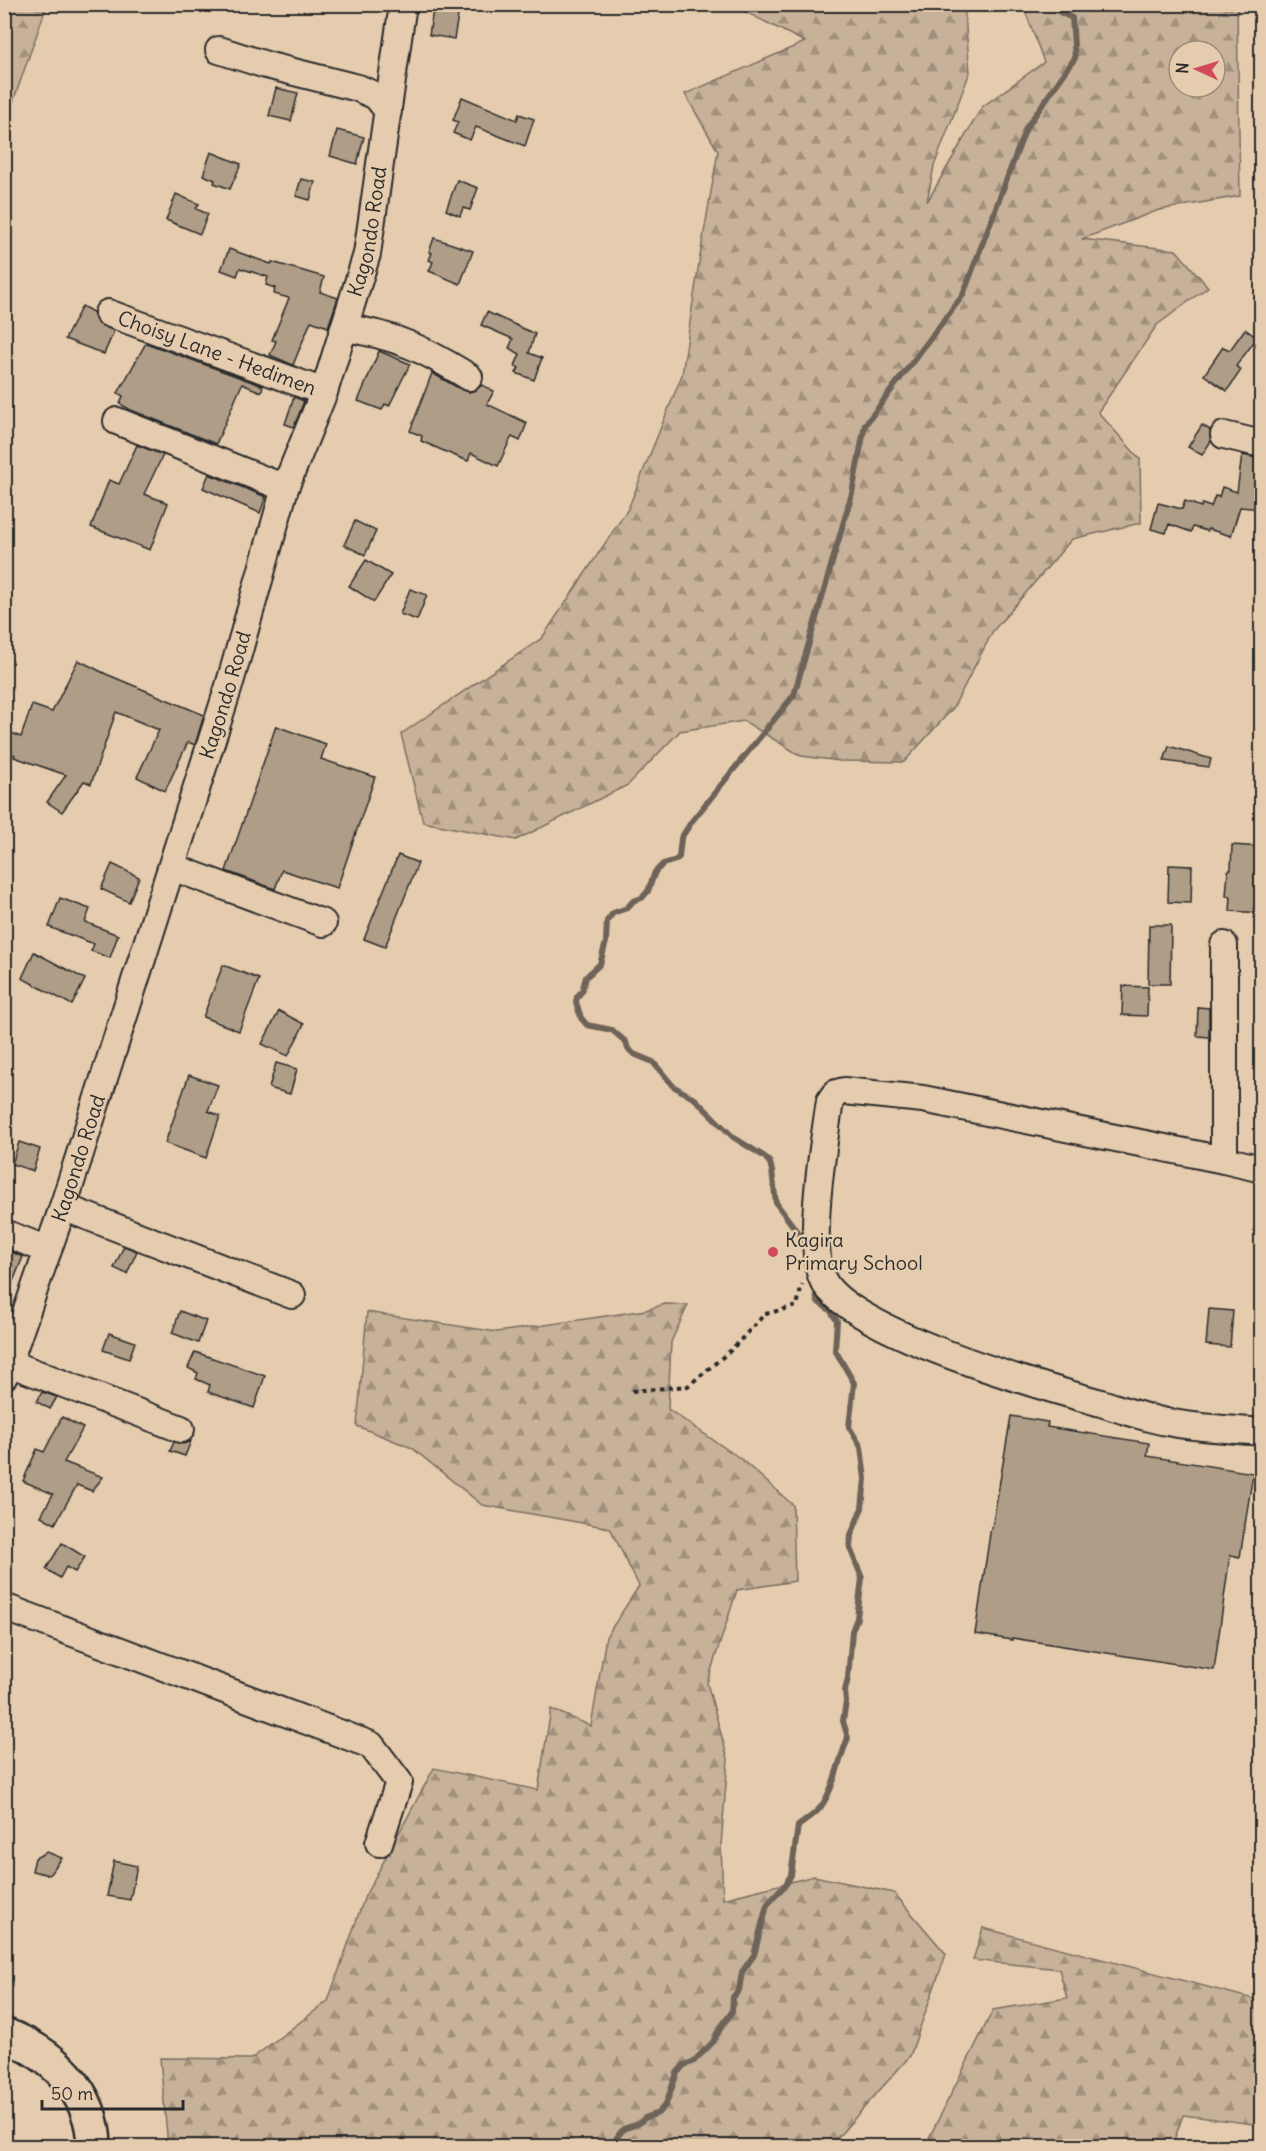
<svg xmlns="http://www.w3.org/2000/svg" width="1266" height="2151" font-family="Delius,sans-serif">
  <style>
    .forest { fill: url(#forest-firs); stroke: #796e62; stroke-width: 1.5; fill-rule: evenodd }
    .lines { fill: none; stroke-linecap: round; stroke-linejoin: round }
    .stream { stroke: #6e6459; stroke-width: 6 }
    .building { fill: #af9d88; stroke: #2b2b2b; stroke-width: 1.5 }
    .minor-casing { stroke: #2b2b2b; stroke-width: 30 }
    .major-casing { stroke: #2b2b2b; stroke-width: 38 }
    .path { stroke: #2b2b2b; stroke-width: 4; stroke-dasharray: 4.5 4.5; stroke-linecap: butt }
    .minor { stroke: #e6ccae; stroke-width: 26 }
    .major { stroke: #e6ccae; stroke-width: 33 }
    .poi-dot { fill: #d1495b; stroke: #e6ccae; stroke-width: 2 }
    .labels { text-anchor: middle; stroke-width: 5; stroke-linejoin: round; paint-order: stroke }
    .street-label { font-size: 20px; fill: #2b2b2b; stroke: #e6ccae }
    .poi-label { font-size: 20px; fill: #2b2b2b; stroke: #e6ccae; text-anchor: start }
  </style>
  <defs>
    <pattern id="forest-firs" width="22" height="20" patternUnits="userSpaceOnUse" patternTransform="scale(1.5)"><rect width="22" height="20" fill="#c7b199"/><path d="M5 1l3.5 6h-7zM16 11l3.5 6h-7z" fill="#a2907d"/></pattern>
  </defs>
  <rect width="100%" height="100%" fill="#e6ccae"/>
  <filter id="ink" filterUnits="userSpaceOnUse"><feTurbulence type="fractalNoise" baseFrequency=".0167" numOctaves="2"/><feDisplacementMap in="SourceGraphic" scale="12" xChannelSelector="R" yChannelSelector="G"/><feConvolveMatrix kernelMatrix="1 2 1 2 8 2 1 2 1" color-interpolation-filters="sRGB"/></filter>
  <g filter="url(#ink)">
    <g class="forest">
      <path d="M5 4 47 5 5 125 4 5Z"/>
      <path d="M732 5H964L970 72 934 166 927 202 982 107 1044 62 1023 5H1237L1240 196 1159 210 1082 239 1176 250 1208 287 1157 325 1098 412 1140 459 1141 523 1072 539 993 631 953 708 904 762 840 761 801 756 744 721 680 731 628 785 516 840 423 822 401 734 542 638 628 509 682 375 700 256 718 151 685 94 805 42ZM1179 51H1215V87H1179Z"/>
      <path d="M665 1304 688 1305 671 1342 668 1409 741 1459 793 1505 795 1581 737 1590 707 1683 728 1759 721 1845 723 1899 814 1876 894 1893 946 1954 910 2056 830 2146H168L160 2058 251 2059 328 2001 365 1896 434 1768 538 1790 551 1709 591 1726 606 1637 639 1586 610 1528 482 1505 412 1448 357 1426 367 1312 497 1332 646 1310Z"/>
      <path d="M983 1928 1261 2001V2125L1183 2115 1172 2146H925L993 2010 1067 1998 1059 1969 973 1960Z"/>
    </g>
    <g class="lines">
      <g class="stream">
        <path d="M807 1245 776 1203 772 1171 770 1163 765 1157 733 1137 695 1099 673 1086 653 1062 634 1054 628 1049 626 1042 612 1030 587 1025 581 1018 576 1002 577 997 582 991 586 977 600 964 606 942 607 921 613 913 627 908 633 901 642 898 648 891 655 872 663 864 676 860 679 857 681 838 692 821 794 695 852 493 865 425 963 295 1026 128 1075 58 1072 18 1048 6V4"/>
        <path d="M615 2146 616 2139 623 2129 638 2124 645 2118 658 2113 666 2104 677 2073 684 2065 693 2062 713 2042 721 2027 732 2012 733 1997 739 1990 742 1972 754 1955 767 1905 786 1884 791 1875 798 1826C805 1821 814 1815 820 1808 834 1790 839 1758 848 1738L843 1721 846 1702 845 1691 848 1678 852 1631 857 1618 862 1578 850 1548 851 1535 862 1508 865 1479 861 1447 849 1427 854 1383 835 1350 837 1321 830 1310 817 1301 816 1285"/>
      </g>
    </g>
    <g class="building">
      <path d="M434 4H460L454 39 429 35Z"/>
      <path d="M276 88 298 93 291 121 269 116Z"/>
      <path d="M462 97 517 120 519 114 534 119 525 146 476 127 470 140 453 133 458 122 453 120Z"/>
      <path d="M337 130 364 137 357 164 330 156Z"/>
      <path d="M211 152 241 164 230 189 214 183 215 180 203 175Z"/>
      <path d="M301 179 315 182 310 200 296 196Z"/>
      <path d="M457 180 478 188 470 210 463 208 460 216 446 210Z"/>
      <path d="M176 194 199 204 196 209 208 214 200 234 166 220Z"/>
      <path d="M434 238 473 251 460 284 429 271 433 262 429 260 432 253 429 252Z"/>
      <path d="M229 249 271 264 272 262 324 277 320 292 338 298 328 327 311 321 293 365 270 355 276 341 272 340 289 298 274 294 275 288 266 285 268 277 240 268 237 276 221 270Z"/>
      <path d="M82 306 93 312 97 323 114 331 104 354 65 339Z"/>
      <path d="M487 312 535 334 529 353 542 358 534 380 516 373 519 368 515 366 520 354 509 348 513 339 481 325Z"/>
      <path d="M1245 329 1257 338 1236 366 1241 370 1227 391 1204 375 1223 347 1230 350Z"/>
      <path d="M146 343 263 386 261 392 242 384 216 444 131 410 120 404 123 396 118 393Z"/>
      <path d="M379 351 410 364 389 406 385 404 382 410 358 401Z"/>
      <path d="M432 373 462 390 469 392 476 390 482 385 494 391 487 404 527 423 520 441 512 437 510 440 498 466 471 453 468 461 453 455 421 441 422 436 410 431Z"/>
      <path d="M294 397 304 401 294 427 285 424Z"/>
      <path d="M1202 425 1210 430 1211 441 1202 455 1188 447Z"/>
      <path d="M137 445 163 455 144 494 168 503 150 550 91 527 109 480 119 484Z"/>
      <path d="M1242 455 1262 459V509L1240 507 1231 536 1208 529 1207 531 1193 527 1191 532 1169 524 1166 533 1151 529 1158 503 1182 509 1185 501 1201 507 1202 504 1211 507 1215 496 1219 497 1222 487 1237 492Z"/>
      <path d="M209 474 266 497 260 513 203 488Z"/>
      <path d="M355 521 376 531 365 555 344 545Z"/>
      <path d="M366 560 391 575 374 602 349 586Z"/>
      <path d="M410 589 427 595 417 620 400 614Z"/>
      <path d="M78 660 106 674 204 715 195 745 188 742 165 791 137 777 159 730 116 712 91 784 84 781 62 812 47 802 66 775 14 757 15 755 4 750V742L9 732 21 737 32 705 52 712Z"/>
      <path d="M276 726 326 744 321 759 375 777 337 888 282 870 275 889 226 871Z"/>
      <path d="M1169 746 1211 759 1209 767 1164 761Z"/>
      <path d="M1232 845 1262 847V913L1230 911 1231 897 1226 896 1228 871 1231 869Z"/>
      <path d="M398 855 418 863 385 947 364 939Z"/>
      <path d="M112 864 139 877 129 902 101 889Z"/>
      <path d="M1169 865 1192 866 1191 903 1168 902Z"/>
      <path d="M60 898 90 909 85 922 118 935 110 958 91 951 94 944 49 927Z"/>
      <path d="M1149 925H1171L1170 984H1148Z"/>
      <path d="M34 952 85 979 72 1005 22 978Z"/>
      <path d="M223 965 259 979 239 1031 203 1017Z"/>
      <path d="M1123 986 1148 987 1147 1016 1122 1015Z"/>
      <path d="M1198 1007 1209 1008V1037L1197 1036Z"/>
      <path d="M279 1011 304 1024 288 1056 262 1044Z"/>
      <path d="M276 1063 297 1069 290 1094 269 1088Z"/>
      <path d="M189 1075 218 1085 208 1111 220 1116 206 1158 165 1143Z"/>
      <path d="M19 1142 40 1149 33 1171 12 1164Z"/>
      <path d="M124 1246 137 1251 127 1274 114 1268Z"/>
      <path d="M4 1249 23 1257 5 1301 4 1300Z"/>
      <path d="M1209 1309 1233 1311 1230 1347 1206 1345Z"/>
      <path d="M180 1311 206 1321 198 1343 172 1333Z"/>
      <path d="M109 1333 135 1342 129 1359 103 1350Z"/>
      <path d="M195 1352 265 1376 254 1408 208 1392 210 1385 196 1379 198 1373 188 1368Z"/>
      <path d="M42 1392 57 1397 50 1409 37 1402Z"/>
      <path d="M1011 1416 1048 1422 1047 1427 1149 1443 1147 1456 1253 1473 1240 1557 1230 1555 1214 1670 1012 1638V1640L975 1634 991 1527 992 1528Z"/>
      <path d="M62 1417 83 1428 64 1462 103 1477 92 1491 77 1485 55 1524 41 1516 53 1494 23 1481 37 1449 44 1452Z"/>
      <path d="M191 1441 185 1456 170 1451 174 1442 183 1444Z"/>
      <path d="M62 1543 85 1557 75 1572 66 1567 60 1578 46 1569Z"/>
      <path d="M47 1852 62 1858 49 1875 32 1871 35 1858Z"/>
      <path d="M114 1861 137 1866 130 1900 107 1896Z"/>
    </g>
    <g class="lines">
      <g class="minor-casing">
        <g id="minor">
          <path d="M219 50 266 65 358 88 376 96 388 111"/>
          <path id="s1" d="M108 313 324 392"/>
          <path d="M344 328C394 334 427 351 469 377"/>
          <path d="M117 421 285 488"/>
          <path d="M1224 435 1262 444"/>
          <path d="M172 867 323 923"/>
          <path d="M1224 945V1160"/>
          <path d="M1262 1169 1224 1160 923 1099 844 1091 836 1093 830 1101C824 1141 806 1246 823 1280 849 1332 1043 1387 1101 1403 1123 1410 1145 1418 1167 1422 1197 1428 1230 1429 1262 1432"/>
          <path d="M63 1207 292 1295"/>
          <path d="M4 1233 48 1250"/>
          <path d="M9 1363 181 1429"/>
          <path id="s2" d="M4 1376 63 1207 229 686 285 488 324 392 367 254 403 4"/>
          <path d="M4 1607 371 1745 399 1782 379 1843"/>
        </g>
      </g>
      <g class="major-casing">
        <path id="major" d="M4 2035C53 2053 93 2092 94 2146"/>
      </g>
      <path class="path" d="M632 1391 688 1386 730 1351 765 1314 797 1306 802 1284"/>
      <use href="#minor" class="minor"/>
      <use href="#major" class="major"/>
    </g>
  </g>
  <circle class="poi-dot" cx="773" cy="1252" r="6"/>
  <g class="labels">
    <g class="street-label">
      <text dy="7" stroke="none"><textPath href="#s2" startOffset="1202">Kagondo Road</textPath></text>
      <text dy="7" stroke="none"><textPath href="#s1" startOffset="116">Choisy Lane - Hedimen</textPath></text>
      <text dy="7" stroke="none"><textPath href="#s2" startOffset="716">Kagondo Road</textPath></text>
      <text dy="7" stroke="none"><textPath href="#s2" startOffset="230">Kagondo Road</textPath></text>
    </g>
    <g class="poi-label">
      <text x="785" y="1247">Kagira<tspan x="785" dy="23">Primary School</tspan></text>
    </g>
  </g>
  <rect width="1266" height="2151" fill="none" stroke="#e6ccae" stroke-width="24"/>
  <rect x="12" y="12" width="1242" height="2127" fill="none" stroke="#2b2b2b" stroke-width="2" filter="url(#ink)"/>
  <g transform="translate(1197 69) rotate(274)"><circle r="28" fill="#e6ccae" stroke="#9b8c7a" stroke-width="1.5"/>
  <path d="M0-4.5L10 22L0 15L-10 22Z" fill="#d1495b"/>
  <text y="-9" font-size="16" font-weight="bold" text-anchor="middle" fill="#2b2b2b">N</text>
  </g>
  <path d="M42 2100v9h141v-9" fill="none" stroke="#2b2b2b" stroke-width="3"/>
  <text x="51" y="2100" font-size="18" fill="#2b2b2b" stroke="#e6ccae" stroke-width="4.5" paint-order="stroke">50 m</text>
</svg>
